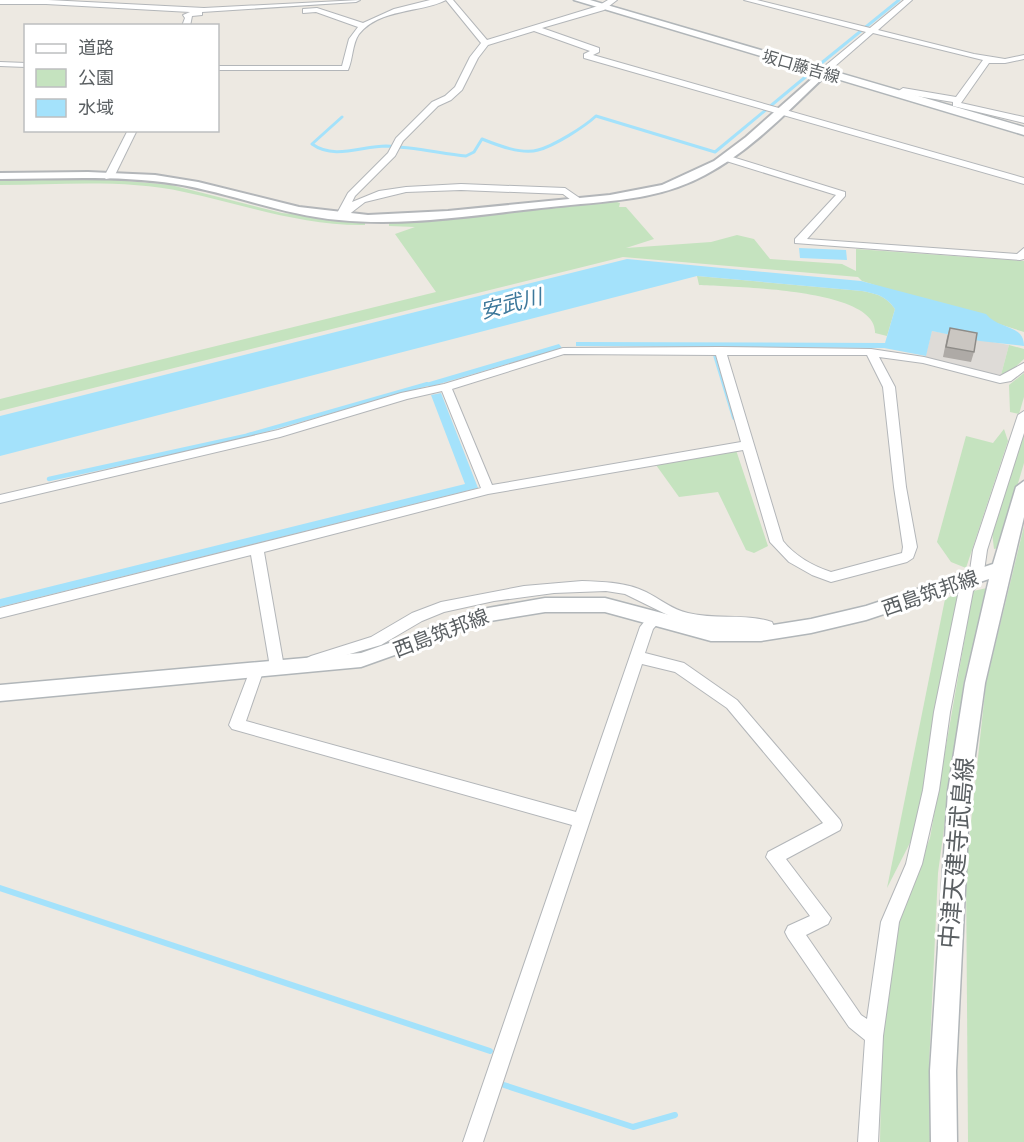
<svg xmlns="http://www.w3.org/2000/svg" width="1024" height="1142" font-family="'Sofia Sans Condensed','Noto Sans JP',sans-serif">
  <style>
    .industrial { fill: #dedbd7 }
    .green { fill: #c5e3bf }
    .water { fill: #a4e2fb }
    .lines { fill: none; stroke-linecap: round; stroke-linejoin: round }
    .stream-far3 { stroke: #a4e2fb; stroke-width: 3 }
    .stream-far2 { stroke: #a4e2fb; stroke-width: 4 }
    .stream-far1 { stroke: #a4e2fb; stroke-width: 4.5 }
    .stream { stroke: #a4e2fb; stroke-width: 6 }
    .minor-casing { stroke: #b3b6b9; stroke-width: 2 }
    .tertiary-casing { stroke: #b3b6b9; stroke-width: 4 }
    .secondary-casing { stroke: #b1b6b9; stroke-width: 3 }
    .minor { fill: #fff; fill-rule: evenodd }
    .tertiary { fill: #fff; fill-rule: evenodd }
    .secondary { fill: #fff; fill-rule: evenodd }
    .wall { fill: #aeaaa6 }
    .building { fill: #cac6c1; stroke: #8d8b87; stroke-width: 1.5 }
    .labels { text-anchor: middle; stroke-width: 6; stroke-linejoin: round; paint-order: stroke }
    .far-street-label { font-size: 16px; fill: #5a5f62; stroke: #fff }
    .street-label { font-size: 20px; fill: #5a5f62; stroke: #fff }
    .water-label { font-size: 21px; font-style: italic; fill: #3d789b; stroke: #fff }
    .near-street-label { font-size: 24px; fill: #5a5f62; stroke: #fff }
  </style>
  <rect width="100%" height="100%" fill="#ede9e2"/>
  <path class="industrial" d="M932 331 1009 345 1001 375 958 368 925 358Z"/>
  <g class="green">
    <path d="M0 180H116L171 185 282 213 365 222V225C302 226 245 205 184 192 125 179 60 185 0 185Z"/>
    <path d="M614 201 620 203 619 207H626L654 239 626 248 711 242 737 235 754 239 770 259 842 264 856 271V249L1024 261V332L862 281 858 277 623 257 0 411V399L436 292 395 234 415 227 389 226V222Z"/>
    <path d="M697 276 862 291C877 294 886 296 895 309L887 336 875 333C878 288 731 287 699 285Z"/>
    <path d="M1009 345 1024 349V359L1010 372 1001 375Z"/>
    <path d="M1024 373V397L1019 414 1010 412 1009 385Z"/>
    <path d="M1004 429 1008 441 966 568 951 562 937 542 966 436 993 443Z"/>
    <path d="M1024 429V463L999 548 994 549 992 532Z"/>
    <path d="M736 450 768 546 754 553 746 550 718 492 679 497 656 465Z"/>
    <path d="M1024 526V1142H968L966 869 986 683Z"/>
    <path d="M987 588 964 681 938 873 929 1066 930 1142H880L882 1037 896 923 930 838 973 591Z"/>
    <path d="M960 592 915 833 887 888 945 599Z"/>
  </g>
  <g class="water">
    <path d="M799 248 846 250 847 260 800 258Z"/>
    <path d="M627 259 861 281 986 314C999 330 1024 324 1024 346L980 341 932 331 926 356 884 348 576 346V342L885 343 895 309C886 296 877 294 862 291L697 276 0 456V416Z"/>
    <path d="M559 344 562 348 429 387 426 383Z"/>
    <path d="M441 393 478 488 0 607V599L465 484 431 395Z"/>
  </g>
  <g class="lines">
    <g class="stream-far3">
      <path d="M819 65 899 0"/>
      <path d="M342 117 312 144C334 160 362 146 386 146 412 147 440 153 466 156L474 152 482 139C497 145 522 155 538 150 554 146 584 127 596 116L715 152 809 74"/>
    </g>
    <g class="stream-far2">
      <path d="M715 355 734 418"/>
      <path d="M248 435 427 384"/>
    </g>
    <path class="stream-far1" d="M49 479 255 434"/>
    <g class="stream">
      <path d="M0 888 490 1051"/>
      <path d="M504 1085 633 1127 675 1115"/>
    </g>
    <g class="minor-casing">
      <g id="minor">
        <path d="M0 0H48L204 8 360 0 356 2 202 12V15L192 16 190 26H182L185 18 183 15 190 12 46 4H0Z"/>
        <path d="M430 0H453L487 40 598 6 608 0H617L604 10 542 28 599 48V52L593 55 1024 178V184L584 58V54L590 51 534 31 488 45 478 58 462 90 451 100 438 106 403 141 395 156 355 196 352 202 379 191 406 187 461 184 565 188 581 199V203H575L563 194 461 190 406 192 365 202 343 219H337L335 217 348 193 388 153 396 138 432 102 445 96 455 87 470 57 481 43 446 0C421 13 380 8 359 34 352 44 353 59 348 70H218V66H342L349 39 358 27 316 12 303 13V9L317 8 363 23 394 9Z"/>
        <path d="M744 0H757L870 28 904 0H912L878 30 974 54 1005 59 1024 55V59L1005 63H989L961 103 1024 117V123L953 106V102L904 94 898 97 894 94 903 88 956 97 983 60 873 33 826 74H820V70L866 32Z"/>
        <path d="M0 62 26 63V67L0 66Z"/>
        <path d="M128 130H137L114 177 106 179 104 177Z"/>
        <path d="M723 156H729L845 192V196L807 239 1017 254 1024 248V259L1020 260 795 243V239L836 195 723 160Z"/>
        <path d="M720 347 871 349 924 357 1000 376 1024 363V371L1011 381 1000 383 923 363 879 357 895 387 906 487 917 547 913 558 907 562 831 582 812 575 789 562 770 542 743 450 488 494 264 552 284 667 282 671H272L270 667 251 555 0 618V608L481 488 442 391 407 399 280 437 0 503V495L278 430 401 393 444 384 563 348ZM564 354 716 355 741 442 492 485 452 389ZM727 355H867L883 387 894 487 903 547 902 553 831 572C813 566 795 556 783 541Z"/>
        <path d="M1024 411V433L987 550 983 578 973 591 950 712 939 790 922 864 899 922 883 1036 878 1142H858L865 1040 849 1027 788 938 785 932 788 926 810 916 766 857 768 852 823 823 727 708 675 672 642 664 483 1142H463L572 825 232 729 229 725 252 665H262L264 669 246 721 576 812 640 627 649 616H659L661 620 653 629 645 653 684 663 737 700 840 820 842 825 840 830 786 859 831 918 828 924 806 935 861 1015 867 1019 881 922 906 864 923 790 934 712 959 590 969 577 973 550 1018 415Z"/>
        <path d="M582 581C604 582 626 582 646 592 660 599 673 610 688 613 716 620 746 613 772 622L777 633 775 637H765L761 630 758 629 713 627 682 622 625 594 606 591 554 593 494 601 444 612 422 621 381 645 329 660 308 670 303 668 301 664 303 660 311 656 371 637 412 613 441 602 524 586Z"/>
      </g>
    </g>
    <g class="tertiary-casing">
      <path id="tertiary" d="M823 69 827 70V74C789 110 752 150 705 175 658 201 604 201 551 207 481 214 410 227 339 220 283 215 231 193 176 184 118 175 59 179 0 179V173L88 172 155 175 198 182 299 207 368 215 448 211 610 195 662 185 714 161 746 137Z"/>
    </g>
    <g class="secondary-casing">
      <g id="secondary">
        <path d="M574 0H590L1024 127V135Z"/>
        <path d="M1024 481V517L985 683 970 791 956 1071 957 1142H931L930 1071 948 791 965 683 989 579 866 620 811 633 761 641H711L605 612H545L490 621 361 667 0 701V685L361 653 488 608 545 598H605L711 626 761 627 811 619 866 606 993 564 1016 487Z"/>
      </g>
    </g>
    <use href="#minor" class="minor"/>
    <use href="#tertiary" class="tertiary"/>
    <use href="#secondary" class="secondary"/>
  </g>
  <path class="wall" d="M950 328 974 352 971 362 943 357 947 337Z"/>
  <path class="building" d="M950 328 977 333 974 352 946 347Z"/>
  <g class="labels">
    <g class="far-street-label">
      <text transform="translate(801 66) rotate(16)" y="6">坂口藤吉線</text>
    </g>
    <g class="street-label">
      <text transform="translate(930 593) rotate(-19)" y="7">西島筑邦線</text>
      <text transform="translate(441 633) rotate(-21)" y="7">西島筑邦線</text>
    </g>
    <g class="water-label">
      <text transform="translate(511 304) rotate(-14)" y="7">安武川</text>
    </g>
    <g class="near-street-label">
      <text transform="translate(957 853) rotate(-85)" y="8">中津天建寺武島線</text>
    </g>
  </g>
  <rect x="24" y="24" width="195" height="108" fill="#ffffff" stroke="#bdbfc0" stroke-width="1.5"/>
  <rect x="36" y="44" width="30" height="9" fill="#ffffff" stroke="#bdbfc0" stroke-width="1.5"/>
  <text x="78" y="54" font-size="18" fill="#5a5f62">道路</text>
  <rect x="36" y="69" width="30" height="18" fill="#c5e3bf" stroke="#bdbfc0" stroke-width="1.5"/>
  <text x="78" y="84" font-size="18" fill="#5a5f62">公園</text>
  <rect x="36" y="99" width="30" height="18" fill="#a4e2fb" stroke="#bdbfc0" stroke-width="1.5"/>
  <text x="78" y="114" font-size="18" fill="#5a5f62">水域</text>
</svg>
